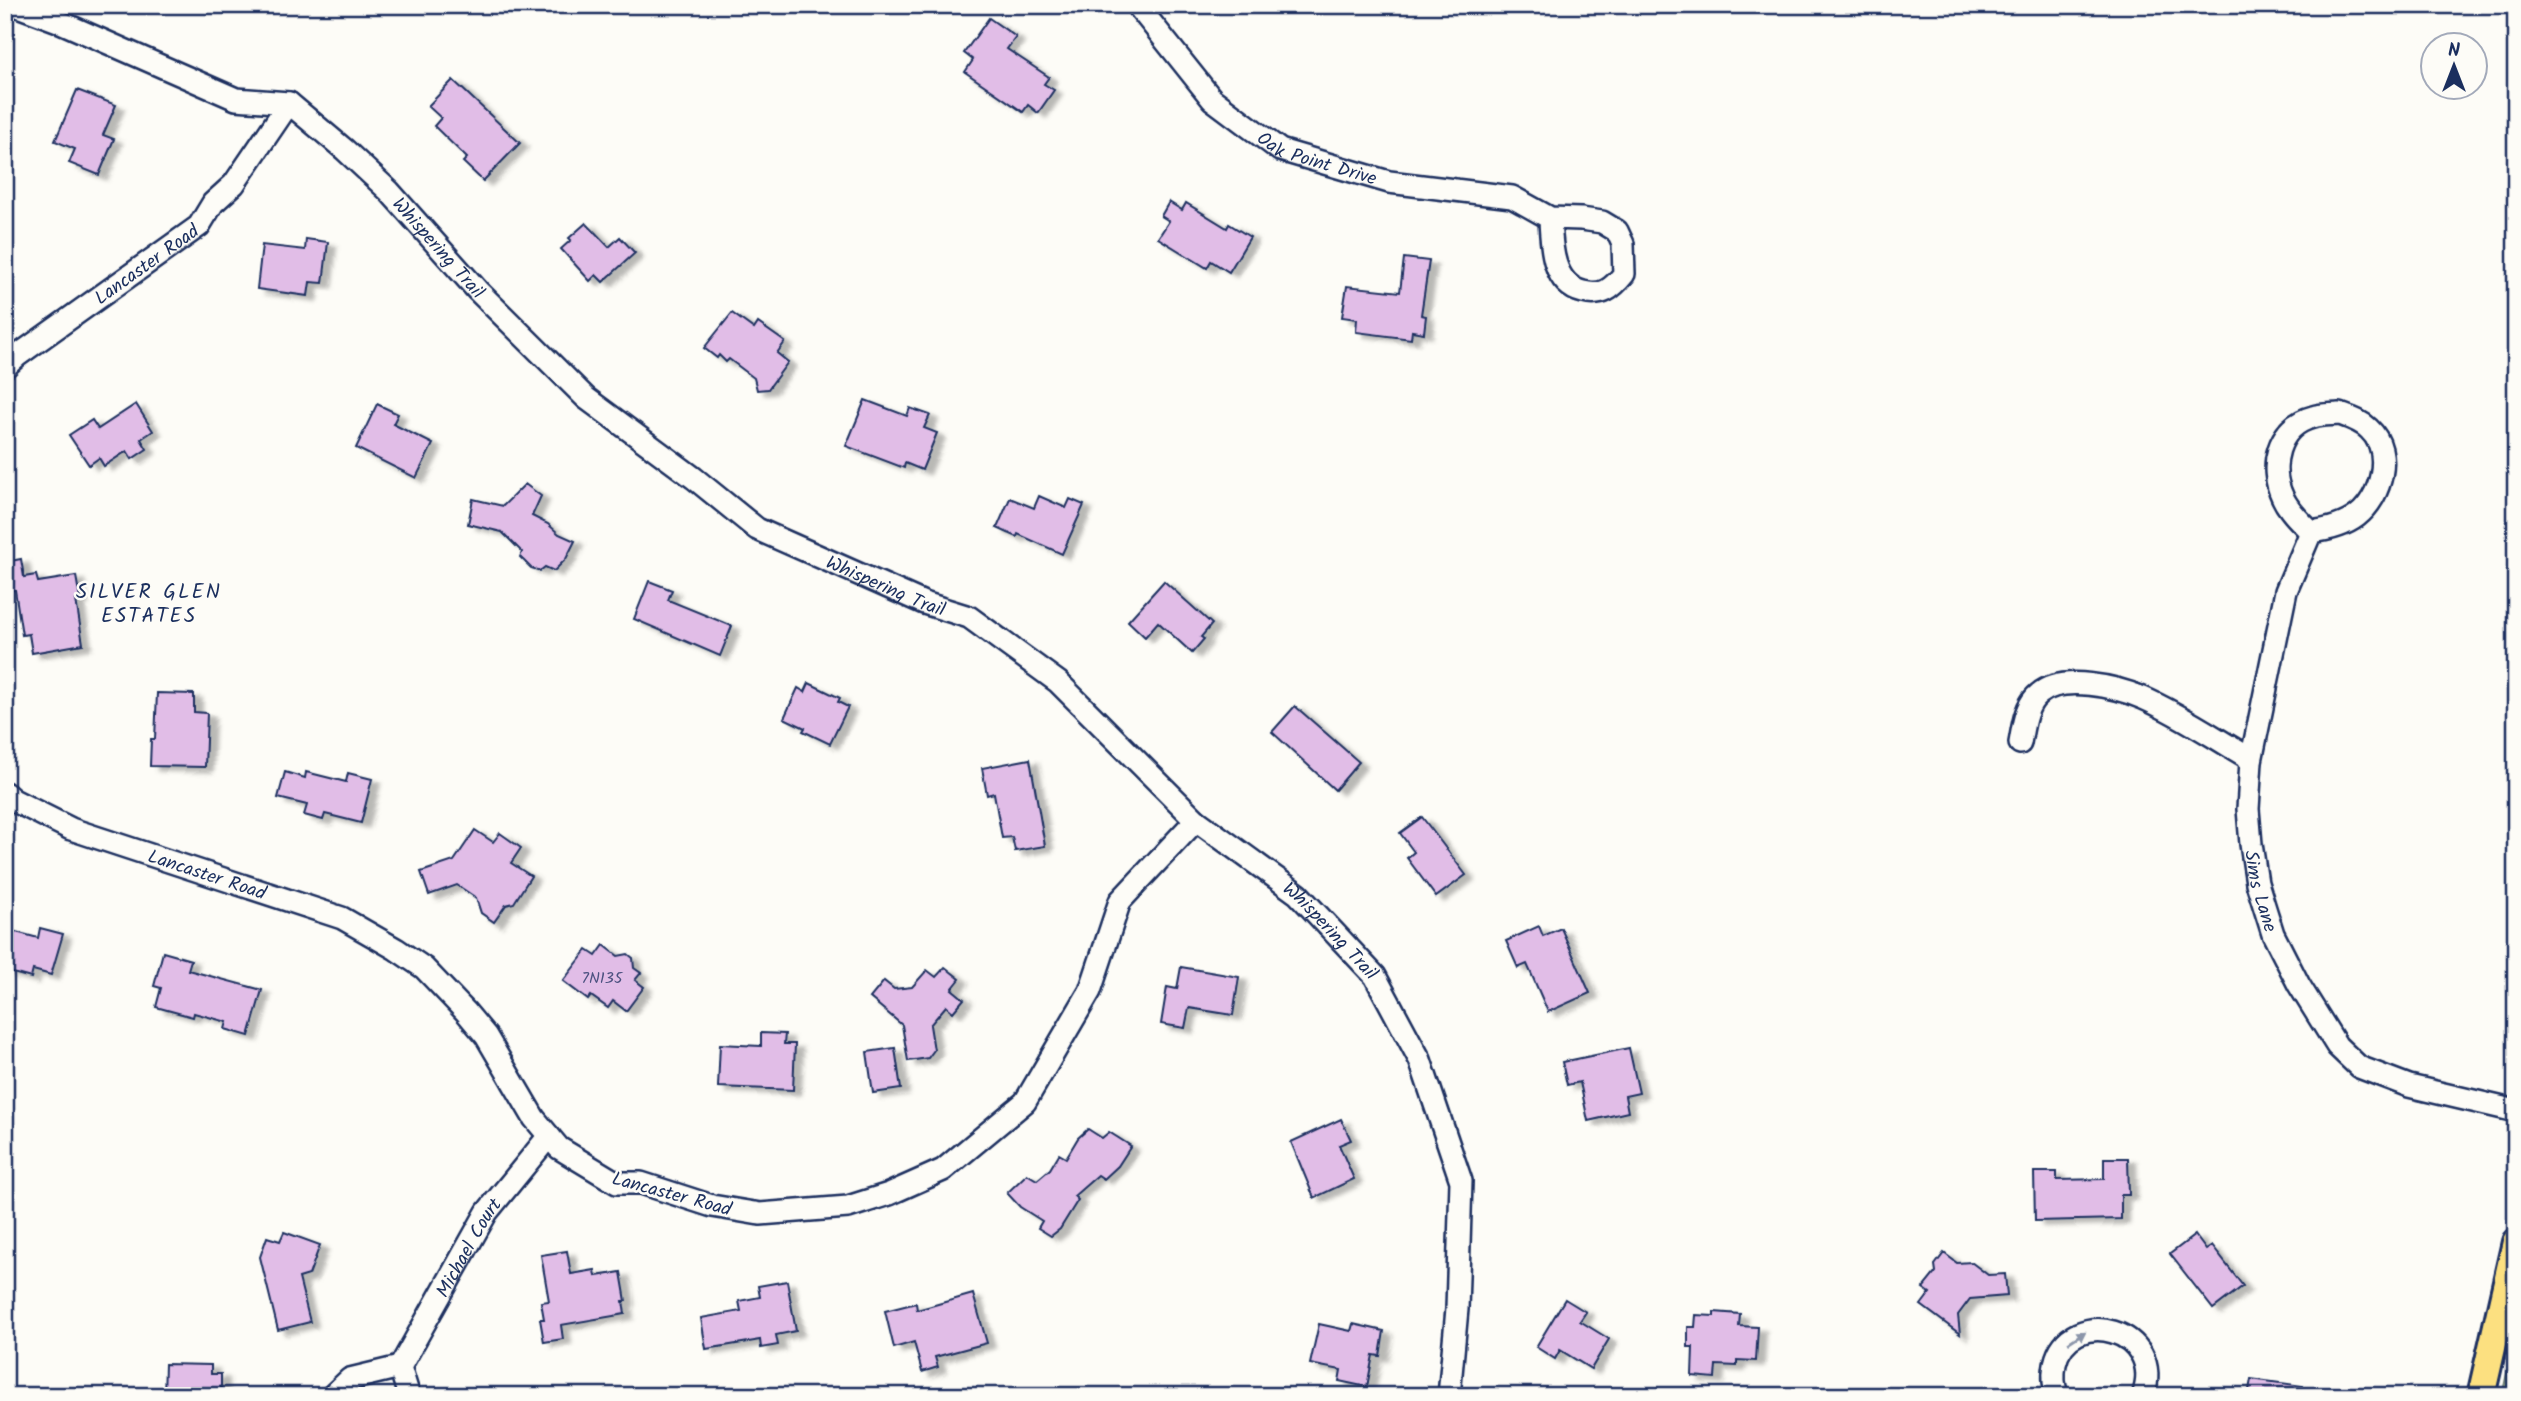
<svg xmlns="http://www.w3.org/2000/svg" width="2521" height="1401" font-family="Kalam,sans-serif">
  <style>
    .green { fill: #c4d58a; stroke: #708274; stroke-width: 2 }
    .building { fill: #e1bde7; stroke: #1b2f5e; stroke-width: 2; filter: url(#shadow) }
    .lines { fill: none; stroke-linecap: round; stroke-linejoin: round }
    .minor-casing { stroke: #1b2f5e; stroke-width: 26 }
    .major-casing { stroke: #1b2f5e; stroke-width: 32 }
    .minor { stroke: #fdfcf7; stroke-width: 21 }
    .major { stroke: #fce080; stroke-width: 26 }
    .oneway { fill: #8c96aa }
    .labels { text-anchor: middle; stroke-width: 5; stroke-linejoin: round; paint-order: stroke }
    .number-label { font-size: 16px; fill: #4c5280 }
    .street-label { font-size: 19px; fill: #1b2f5e; stroke: #fdfcf7 }
    .neighbourhood-label { font-size: 21px; letter-spacing: 2px; fill: #1b2f5e; stroke: #fdfcf7 }
  </style>
  <defs>
    <filter id="shadow"><feDropShadow dx="8" dy="4.5" stdDeviation="2" flood-color="#0004"/></filter>
  </defs>
  <rect width="100%" height="100%" fill="#fdfcf7"/>
  <filter id="ink" filterUnits="userSpaceOnUse"><feTurbulence type="fractalNoise" baseFrequency=".0143" numOctaves="2"/><feDisplacementMap in="SourceGraphic" scale="14" xChannelSelector="R" yChannelSelector="G"/><feConvolveMatrix kernelMatrix="1 2 1 2 8 2 1 2 1" color-interpolation-filters="sRGB"/></filter>
  <g filter="url(#ink)">
    <path class="green" d="M2516 1333V1396H2502Z"/>
    <g class="building">
      <path d="M989 18 1016 37 1007 49 1049 77 1044 84 1054 90 1038 113 1028 105 1023 112 965 72 973 60 964 53Z"/>
      <path d="M453 80 520 143 483 181 463 162 467 158 434 126 441 118 428 106Z"/>
      <path d="M77 90 116 105 103 135 114 139 99 175 69 163 75 149 55 141Z"/>
      <path d="M1169 202 1182 210 1186 203 1227 228 1229 224 1250 237 1229 272 1211 261 1207 268 1158 238 1169 221 1161 216Z"/>
      <path d="M586 223 609 247 620 237 635 253 603 282 596 275 590 281 561 249 571 240 569 238Z"/>
      <path d="M306 239 328 242 323 283 310 282 308 296 257 289 262 245 305 250Z"/>
      <path d="M1404 258 1429 261 1421 315 1426 316 1424 333 1412 331 1411 339 1356 332 1357 319 1342 317 1347 286 1400 292Z"/>
      <path d="M732 313 754 329 758 323 785 342 777 353 788 362 768 389 757 390 754 378 729 359 726 362 719 355 717 358 704 348Z"/>
      <path d="M865 400 907 416 910 408 930 415 924 428 937 433 922 470 905 463 904 468 846 446Z"/>
      <path d="M136 404 153 431 141 439 147 449 132 459 127 451 104 466 99 458 89 465 69 435 92 420 98 429Z"/>
      <path d="M377 404 398 414 393 424 433 444 416 478 356 448Z"/>
      <path d="M525 484 541 496 532 516 548 524 559 534 575 541 566 559 554 571 545 567 540 571 531 568 520 557 522 552 502 532 468 524 473 499 503 506Z"/>
      <path d="M1039 496 1066 508 1070 499 1084 505 1062 554 1018 534 1017 537 997 528 1010 498 1034 508Z"/>
      <path d="M21 559 24 577 36 575 38 582 76 576 80 599 76 600 83 644 32 653 29 634 22 635 15 590 5 591V562Z"/>
      <path d="M649 581 672 590 668 600 732 626 720 656 634 619Z"/>
      <path d="M1164 581 1212 624 1201 637 1204 639 1192 653 1158 622 1145 637 1128 621Z"/>
      <path d="M809 683 840 698 838 702 848 707 830 744 803 731 805 728 784 718 798 688 805 692Z"/>
      <path d="M157 693 194 694V712L207 713 205 767 150 766 151 739H155Z"/>
      <path d="M1295 706 1359 762 1335 790 1272 732Z"/>
      <path d="M1030 759 1045 846 1015 851 1012 837 1002 838 994 793 987 795 982 768Z"/>
      <path d="M285 772 305 778 306 772 346 782 348 773 372 779 361 823 325 814 323 820 304 815 307 805 278 798Z"/>
      <path d="M1422 817 1466 875 1436 897 1407 858 1414 852 1400 833Z"/>
      <path d="M475 830 493 842 500 833 521 848 511 863 531 876 514 903 506 905 494 922 481 913 476 898 457 885 429 895 421 872 454 861Z"/>
      <path d="M1539 926 1543 936 1561 928 1590 993 1548 1012 1527 964 1518 968 1506 941Z"/>
      <path d="M40 928 63 934 51 975 33 970 31 978 5 971V929L38 938Z"/>
      <path d="M604 945 618 956 628 954 633 958 634 968 641 973 635 980 644 987 626 1011 613 1001 608 1008 591 996 588 1000 563 981 587 950 596 956Z"/>
      <path d="M163 952 191 960 188 970 262 990 249 1036 225 1029 227 1022 194 1013 193 1017 156 1007 161 988 154 986Z"/>
      <path d="M945 967 960 979 952 989 964 999 953 1012 946 1006 930 1025 934 1050 928 1058 908 1061 902 1025 870 998 884 981 894 989 912 987 927 970 936 977Z"/>
      <path d="M1181 967 1239 977 1233 1015 1189 1008 1185 1028 1161 1024 1167 987 1177 989Z"/>
      <path d="M761 1033 785 1034 784 1044H795L793 1090 718 1087 720 1044 761 1046Z"/>
      <path d="M895 1048 901 1089 873 1093 867 1052Z"/>
      <path d="M1629 1048 1639 1093 1625 1096 1628 1112 1588 1121 1580 1082 1567 1085 1562 1062Z"/>
      <path d="M1341 1119 1351 1140 1339 1145 1354 1179 1314 1198 1291 1142Z"/>
      <path d="M1088 1129 1102 1138 1109 1132 1131 1146 1118 1166 1104 1179 1098 1175 1074 1196 1078 1200 1060 1229 1051 1236 1038 1228 1042 1221 1020 1207 1007 1193 1027 1174 1037 1180 1050 1169 1059 1154 1066 1158 1078 1138Z"/>
      <path d="M2104 1158H2128L2129 1195H2121V1219L2035 1221 2034 1172H2057V1180L2104 1179Z"/>
      <path d="M284 1232 320 1245 309 1275 299 1278 310 1322 278 1330 260 1257 267 1237 280 1241Z"/>
      <path d="M2195 1235 2206 1250 2212 1246 2243 1286 2213 1309 2170 1254Z"/>
      <path d="M567 1251 571 1274 595 1270 596 1276 621 1272 626 1301H623L625 1314 561 1325 563 1339 544 1342 540 1319H544L541 1302 549 1301 541 1255Z"/>
      <path d="M1944 1253 1957 1263 1971 1262 1988 1275 2005 1274 2007 1296 1970 1299 1958 1315 1960 1334 1921 1305 1930 1293 1923 1288 1936 1272 1935 1265Z"/>
      <path d="M787 1281 796 1331 776 1335 778 1345 761 1348 760 1340 706 1349 701 1318 741 1311 739 1301 760 1297 758 1286Z"/>
      <path d="M973 1294 987 1343 935 1357 938 1367 922 1372 914 1342 894 1348 885 1311 916 1303 917 1310Z"/>
      <path d="M1565 1299 1586 1312 1580 1321 1609 1339 1591 1369 1560 1350 1555 1359 1536 1347Z"/>
      <path d="M1714 1312 1740 1314 1739 1326 1758 1327 1756 1361 1737 1360V1366L1716 1365 1715 1378 1692 1376 1693 1347H1688V1327H1695L1696 1315 1714 1316Z"/>
      <path d="M1319 1324 1351 1331 1353 1324 1384 1331 1380 1356 1373 1355 1367 1387 1339 1381 1341 1370 1310 1364Z"/>
      <path d="M165 1364 211 1365V1374H221V1391H211V1396H164Z"/>
      <path d="M2251 1379 2303 1386V1396H2248Z"/>
    </g>
    <g class="lines">
      <g class="minor-casing">
        <g id="minor">
          <path id="s1" d="M15 5 58 21 236 99 289 103 345 150 389 191 478 291 586 398 694 478 757 529 924 603 969 617 1058 682 1196 820 1298 894 1375 976 1420 1060 1461 1181 1457 1309 1449 1396"/>
          <path id="s2" d="M1137 5 1212 99 1280 150 1389 182 1512 197 1550 218 1581 219 1602 222 1617 231 1623 244 1624 274C1612 289 1602 297 1583 292 1552 285 1551 244 1550 218"/>
          <path id="s3" d="M5 367 17 356 199 226 213 203 234 184 289 103"/>
          <path d="M2340 414C2351 418 2361 421 2369 429 2394 452 2381 498 2357 516 2344 526 2327 530 2311 532 2301 522 2289 511 2283 498 2268 468 2277 426 2313 417 2322 414 2331 415 2340 414Z"/>
          <path id="s4" d="M2311 532 2286 591 2251 761 2248 809 2251 844 2257 883 2273 934 2299 985 2337 1046 2359 1067 2409 1086 2516 1111"/>
          <path d="M2020 743C2023 727 2025 705 2039 694 2062 674 2117 687 2143 698 2180 714 2216 739 2251 759"/>
          <path id="s5" d="M5 793 13 800 71 829 342 918 396 949 424 968 466 1012 486 1036 534 1118 559 1148 617 1183H641L712 1206 760 1214 848 1207 889 1194 943 1170 1025 1102 1090 991 1120 901 1196 820"/>
          <path d="M332 1396 350 1379 400 1367"/>
          <path id="s6" d="M409 1396 400 1367 487 1212 549 1136"/>
          <path d="M2058 1396C2053 1386 2053 1375 2055 1364 2069 1303 2167 1329 2143 1396"/>
        </g>
      </g>
      <g class="major-casing">
        <path id="major" d="M2481 1396 2516 1242"/>
      </g>
      <use href="#minor" class="minor"/>
      <use href="#major" class="major"/>
    </g>
    <defs><path id="oneway-solid" d="M-6-.8H1V-3.2L6.5 0L1 3.2V.8H-6Z" transform="scale(1.75)"/></defs>
    <use class="oneway" href="#oneway-solid" transform="translate(2077 1337) rotate(-33)"/>
  </g>
  <g class="labels">
    <g class="number-label">
      <text x="602" y="983">7N135</text>
    </g>
    <g class="street-label">
      <text dy="7" stroke="none"><textPath href="#s2" startOffset="243">Oak Point Drive</textPath></text>
      <text dy="7" stroke="none"><textPath href="#s1" startOffset="502">Whispering Trail</textPath></text>
      <text dy="7" stroke="none"><textPath href="#s3" startOffset="175">Lancaster Road</textPath></text>
      <text dy="7" stroke="none"><textPath href="#s1" startOffset="1069">Whispering Trail</textPath></text>
      <text dy="7" stroke="none"><textPath href="#s5" startOffset="219">Lancaster Road</textPath></text>
      <text dy="7" stroke="none"><textPath href="#s4" startOffset="369">Sims Lane</textPath></text>
      <text dy="7" stroke="none"><textPath href="#s1" startOffset="1638">Whispering Trail</textPath></text>
      <text transform="translate(672 1193) rotate(15)" y="7">Lancaster Road</text>
      <text dy="7" stroke="none"><textPath href="#s6" startOffset="168">Michael Court</textPath></text>
    </g>
    <g class="neighbourhood-label">
      <text x="149" y="598">SILVER GLEN<tspan x="149" dy="24">ESTATES</tspan></text>
    </g>
  </g>
  <rect width="2521" height="1401" fill="none" stroke="#fdfcf7" stroke-width="28"/>
  <rect x="14" y="14" width="2493" height="1373" fill="none" stroke="#1b2f5e" stroke-width="2.5" filter="url(#ink)"/>
  <g transform="translate(2454 66)"><circle r="33" fill="#fdfcf7" stroke="#a3aaba" stroke-width="2"/>
  <path d="M0-5L12 26L0 18L-12 26Z" fill="#1b2f5e"/>
  <text y="-10" font-size="19" font-weight="bold" text-anchor="middle" fill="#1b2f5e">N</text>
  </g>
</svg>
